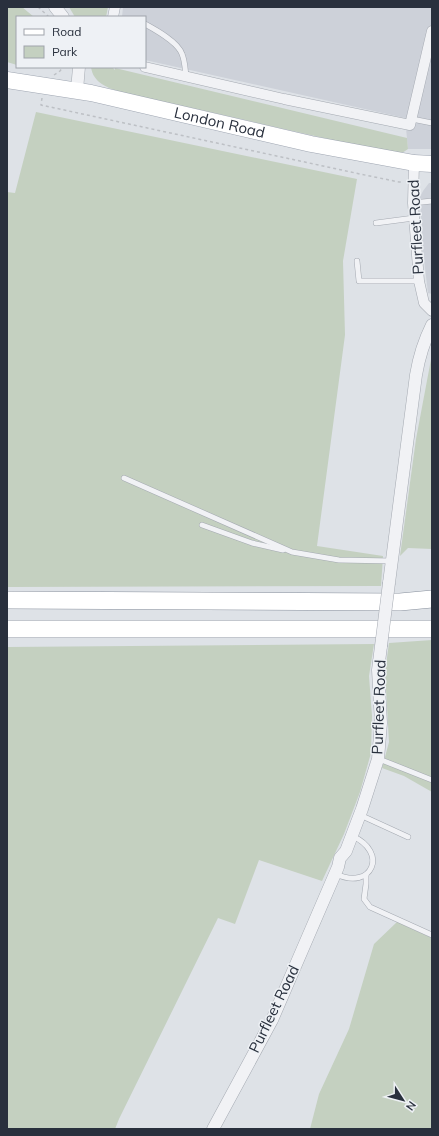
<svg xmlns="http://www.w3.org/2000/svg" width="439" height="1136" font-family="Mulish,sans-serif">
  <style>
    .built { fill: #cdd1d9 }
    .green { fill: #c4d0c0 }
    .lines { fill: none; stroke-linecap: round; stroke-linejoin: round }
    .service-casing { stroke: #a4a9b1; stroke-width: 6 }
    .minor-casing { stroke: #a4a9b1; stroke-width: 11 }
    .tertiary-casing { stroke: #a4a9b1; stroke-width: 13 }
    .primary-casing { stroke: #9fa6b2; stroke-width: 17 }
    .trunk-casing { stroke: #878f9c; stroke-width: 18 }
    .path { stroke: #bdc0c5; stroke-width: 1.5; stroke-dasharray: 3 3; stroke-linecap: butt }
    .service { stroke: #f1f2f5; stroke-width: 5 }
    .minor { stroke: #f1f2f5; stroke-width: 10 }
    .tertiary { stroke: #f1f2f5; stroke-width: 12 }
    .primary { stroke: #fff; stroke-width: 16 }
    .trunk { stroke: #fff; stroke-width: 17 }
    .tertiary-bridge-casing { stroke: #a4a9b1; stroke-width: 13; stroke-linecap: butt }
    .tertiary-bridge { stroke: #f1f2f5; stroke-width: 12 }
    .labels { text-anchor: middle; stroke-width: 3; stroke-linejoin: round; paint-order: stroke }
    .street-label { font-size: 15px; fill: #29303d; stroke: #eef1f5 }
  </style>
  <rect width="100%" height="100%" fill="#dee2e7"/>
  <g class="built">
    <path d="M123 7H432V149H408L405 118 145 60V17H122Z"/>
    <path d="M429 183H432V294L428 293 423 251 420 197 423 191Z"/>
  </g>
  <g class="green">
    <path d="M7 7H22L34 17H17V65L7 62Z"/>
    <path d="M69 7H108L106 17H75Z"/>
    <path d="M91 67H112L115 70V68L407 138 408 149 399 155 121 92C108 88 93 83 91 67Z"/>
    <path d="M36 112 357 179 343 261 345 335 317 546 383 556 381 586 7 587V192L15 193Z"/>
    <path d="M432 354V549L408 548 400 556 416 439Z"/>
    <path d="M432 640V792L404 776 382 768 389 742 385 672 389 643Z"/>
    <path d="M374 644 369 676 372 716 371 753 360 792 344 834 322 881 259 860 235 924 218 918 119 1119 115 1129H7V647Z"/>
    <path d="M397 922 432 938V1129H310L319 1094 349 1029 374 944Z"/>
  </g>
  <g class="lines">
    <g class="service-casing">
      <g id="service">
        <path d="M145 24C156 30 178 42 182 54 185 61 185 69 186 76"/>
        <path d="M412 119 432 123"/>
        <path d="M413 203 432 201"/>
        <path d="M376 223 414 218"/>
        <path d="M357 261 359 281H419"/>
        <path d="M124 478 292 552 339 560 392 561"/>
        <path d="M202 525 252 543 283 550"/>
        <path d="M379 759 432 780"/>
        <path d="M360 815 408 837"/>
        <path d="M336 874C372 891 389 852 352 836"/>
        <path d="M366 875V884L364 899 370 907 432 935"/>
      </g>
    </g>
    <g class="minor-casing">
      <g id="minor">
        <path d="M113 17 115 7"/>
        <path d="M145 67 284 99 410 125 432 31"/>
        <path d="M414 163 413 203 419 281 424 303 432 311"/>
      </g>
    </g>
    <g class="tertiary-casing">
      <g id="tertiary">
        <path d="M55 7 63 17"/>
        <path d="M77 90 79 67"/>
        <path d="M389 583 416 375C419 357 424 341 432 325"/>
        <path d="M213 1129 272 1020 338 867 340 858 346 851 362 809 378 759 381 723 378 670 381 646"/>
      </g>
    </g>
    <g class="primary-casing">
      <g id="primary">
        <path id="s1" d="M7 80 91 93 311 144 414 163 432 164"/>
      </g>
    </g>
    <g class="trunk-casing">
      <g id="trunk">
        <path d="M7 600 400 602 432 599"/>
        <path d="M7 629H432"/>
      </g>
    </g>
    <g class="path">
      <path d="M38 7 49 17"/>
      <path d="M54 75 60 71 63 67"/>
      <path d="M42 98 41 105 360 174 399 182H403"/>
    </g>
    <use href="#service" class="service"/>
    <use href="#minor" class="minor"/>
    <use href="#tertiary" class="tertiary"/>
    <use href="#primary" class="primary"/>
    <use href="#trunk" class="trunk"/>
    <g class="tertiary-bridge-casing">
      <path id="tertiary-bridge" d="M381 646 389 583"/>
    </g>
    <use href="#tertiary-bridge" class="tertiary-bridge"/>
  </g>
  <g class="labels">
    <g class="street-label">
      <text dy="5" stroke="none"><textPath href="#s1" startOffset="217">London Road</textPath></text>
      <text transform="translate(416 227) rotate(-93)" y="5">Purfleet Road</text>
      <text transform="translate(379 707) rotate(-88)" y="5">Purfleet Road</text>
      <text transform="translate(274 1009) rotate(-64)" y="5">Purfleet Road</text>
    </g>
  </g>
  <rect width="439" height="1136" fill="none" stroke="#29303d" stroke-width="16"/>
  <rect x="16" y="16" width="130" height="52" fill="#eef1f5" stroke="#9fa4ab"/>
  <rect x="24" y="29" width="20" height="6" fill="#ffffff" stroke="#9fa4ab"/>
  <text x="52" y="36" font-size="12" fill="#29303d">Road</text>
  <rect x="24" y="46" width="20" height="12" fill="#c4d0c0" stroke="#9fa4ab"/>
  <text x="52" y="56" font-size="12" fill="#29303d">Park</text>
  <g transform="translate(403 1100) rotate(126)" stroke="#eef1f5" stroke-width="3" paint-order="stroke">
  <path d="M0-3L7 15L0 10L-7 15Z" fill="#29303d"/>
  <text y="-6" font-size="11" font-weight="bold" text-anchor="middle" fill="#29303d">N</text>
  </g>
</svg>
